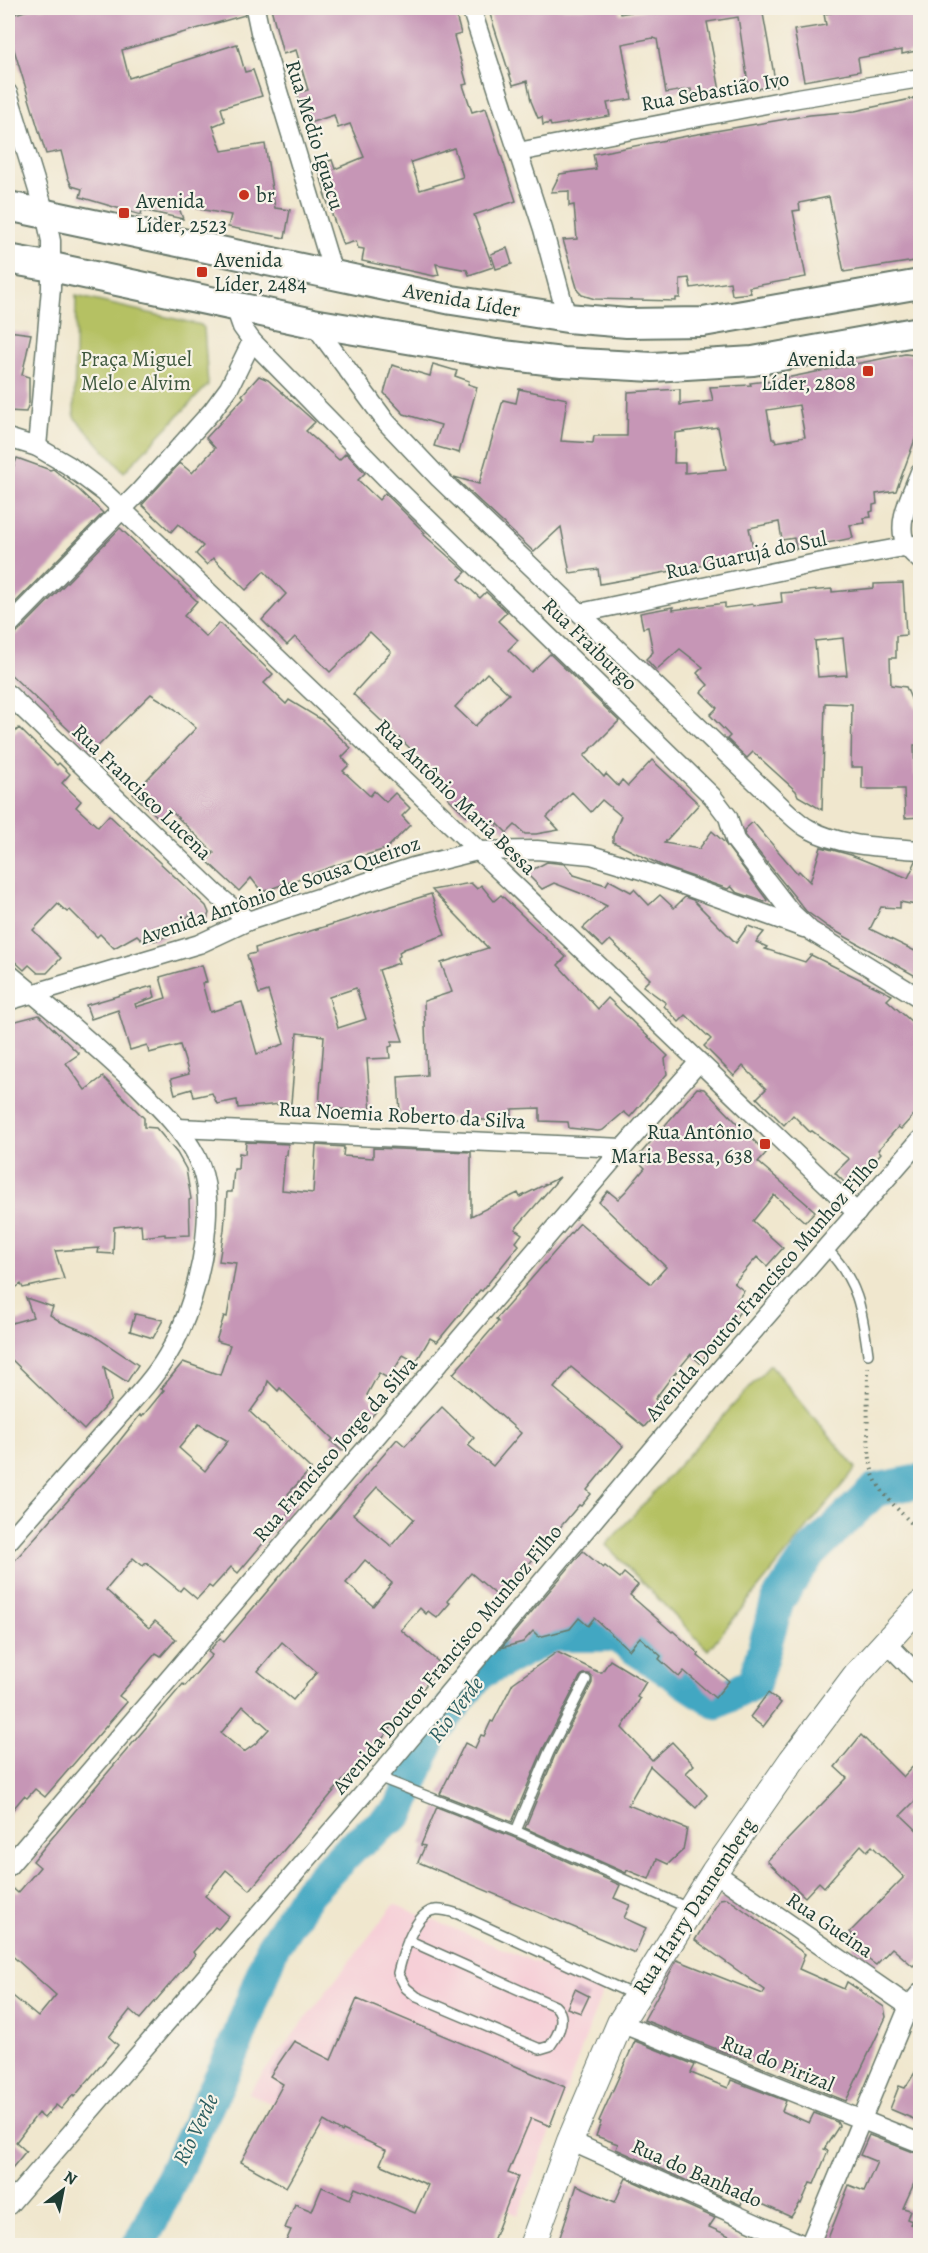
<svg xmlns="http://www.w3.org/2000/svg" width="928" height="2253" font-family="Alegreya,serif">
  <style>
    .built { fill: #f6cfd7 }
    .green { fill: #b5c163; stroke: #6a7f4c; stroke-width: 1.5 }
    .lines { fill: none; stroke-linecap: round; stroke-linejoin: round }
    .river { stroke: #42a7c2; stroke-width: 34 }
    .building { fill: #c696b6; fill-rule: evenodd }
    .service-casing { stroke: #68786a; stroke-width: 12 }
    .minor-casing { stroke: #68786a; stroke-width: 21 }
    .secondary-casing { stroke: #68786a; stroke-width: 28 }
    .primary-casing { stroke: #68786a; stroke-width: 32 }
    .path { stroke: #68786a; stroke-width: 4; stroke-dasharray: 1.5 4.5; stroke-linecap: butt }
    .service { stroke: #fff; stroke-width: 9 }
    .minor { stroke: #fff; stroke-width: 18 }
    .secondary { stroke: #fff; stroke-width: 26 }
    .primary { stroke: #fff; stroke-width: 28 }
    .poi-dot { fill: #c8321e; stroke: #f7f3e8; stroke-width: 2 }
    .labels { text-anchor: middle; stroke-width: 4.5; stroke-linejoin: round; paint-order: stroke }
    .street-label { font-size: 21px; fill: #1f3d34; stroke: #f7f3e8 }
    .poi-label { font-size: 21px; fill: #1f3d34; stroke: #f7f3e8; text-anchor: start }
    .park-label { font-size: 21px; fill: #3d573d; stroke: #f7f3e8 }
    .water-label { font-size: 22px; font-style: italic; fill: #2a5d5f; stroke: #f7f3e8 }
  </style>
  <rect width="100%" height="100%" fill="#f7f3e8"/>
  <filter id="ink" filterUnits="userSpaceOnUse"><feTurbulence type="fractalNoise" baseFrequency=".0167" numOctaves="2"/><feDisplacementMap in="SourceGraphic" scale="12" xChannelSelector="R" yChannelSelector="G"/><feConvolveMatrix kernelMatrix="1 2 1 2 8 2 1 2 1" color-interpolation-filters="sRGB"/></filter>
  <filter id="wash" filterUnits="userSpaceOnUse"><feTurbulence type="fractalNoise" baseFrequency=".008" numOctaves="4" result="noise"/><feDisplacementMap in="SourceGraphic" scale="24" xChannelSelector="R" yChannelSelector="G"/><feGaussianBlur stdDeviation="1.35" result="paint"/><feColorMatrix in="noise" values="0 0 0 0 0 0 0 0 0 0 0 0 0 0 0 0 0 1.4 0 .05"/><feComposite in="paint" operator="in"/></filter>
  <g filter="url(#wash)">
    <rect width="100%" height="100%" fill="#f0e7ce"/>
    <path class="built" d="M394 1904 603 1990 563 2100 518 2215 248 2093Z"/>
    <g class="green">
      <path d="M76 296 201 325 204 328 208 385 124 472 74 417Z"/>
      <path d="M770 1365 856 1468 708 1650 606 1545Z"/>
    </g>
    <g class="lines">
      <path class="river" d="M139 2246 233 2052 272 1948 309 1891 353 1846 399 1812 431 1735 479 1673 553 1635H615L717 1702 754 1683 778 1600 810 1553 875 1490 920 1481"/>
    </g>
    <g id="blocks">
      <g class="building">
        <path d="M35 8H244L245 15 122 50 129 78 237 44 245 72 253 70 262 96 221 108 225 121 213 126 222 151 265 144 275 208 290 210 285 238 228 227 231 215 178 205 183 219 142 210 141 215 80 197 82 189 72 186 68 178 61 151 46 154 8 30V16Z"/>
        <path d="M271 8H454L461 34 454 36 467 84 463 85 472 112 486 108 516 201 474 215 493 267 469 275 467 270 436 264 439 275 434 276 362 261 364 249 358 248 356 241 343 245 324 193 325 192 317 165 332 160 335 169 364 157 350 124 338 128 334 115 306 124 297 93 308 90 296 50 283 54ZM454 148 463 177 420 190 411 162Z"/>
        <path d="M488 8H619L620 14 655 8H762L776 86 749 90 738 17 707 22 721 96 693 100 691 89 666 93 657 39 653 38 622 44 632 99 607 103 610 116 551 126 550 123 543 125 542 117 538 118 531 101 527 81 513 85Z"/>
        <path d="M859 8H921V50L902 54V50L858 58 860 71 804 81 794 30 826 25 824 14Z"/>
        <path d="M916 98 921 116V260L844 272 829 197 799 203 800 210 793 211 806 277 749 287 751 293 732 295 730 282 691 288 689 278 680 279V298H676V301L595 299 582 295 578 291 563 240 577 239 574 205 569 206V191L551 192 560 174 596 169 593 154 692 135 810 115 855 111Z"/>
        <path d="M507 248 512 264 496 269 491 254Z"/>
        <path d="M8 331 31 334 22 375 29 377V403L26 412 8 411Z"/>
        <path d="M905 354 921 356V423L896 491 876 494 877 504 873 505V511L870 512 871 517 864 518 865 523 850 525 853 538 796 549 794 538 782 540 779 522 749 528 755 556 600 584 598 569 570 573 561 527 534 552 454 477 479 484 503 400 516 403 519 389 567 399 561 441 593 443 594 436H627L628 392 680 389V405L713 401 710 387 751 385 750 383 766 381V382ZM799 405 805 437 776 442 775 439H772L767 410ZM718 427 726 469 685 473V463H674L675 433Z"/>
        <path d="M433 364 457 371 455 376 469 381 468 384 477 387 459 453 434 446 441 425 404 414 384 393 392 365 430 376Z"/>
        <path d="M259 376 268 380 315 422 306 431 339 460 346 453 365 473 358 480 379 500 385 493 425 533 423 534 466 572 459 579 480 598 486 592 507 612 498 621 518 640 508 650 531 672 550 654 619 721 584 756 604 777 606 774 618 786 622 780 628 786 652 760 699 804 664 843 699 849 712 831 724 842 767 900 765 902 736 892 731 886 728 889 665 867 613 842V836L621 816 602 800 591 812 572 792 547 817 559 830 536 834H525L515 825 507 833 498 824 495 828 474 808 467 816 448 798 455 791 353 694 391 652 370 632 330 672 295 637 287 645 262 620 286 594 264 571 246 590 213 558 207 565 196 554 203 546 178 524 171 532 142 505 180 463 192 473 215 448 206 438 244 397 242 395ZM487 673 509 694 475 726 455 707Z"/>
        <path d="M17 458 50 470 53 469 78 489 103 513 8 610V480Z"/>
        <path d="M120 528 197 601 184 616 206 637 219 623 273 674 264 683 286 704 289 700 322 720 351 748 342 757 349 765 343 771 370 796 374 791 386 802 395 793 410 808 402 816 410 825 386 849 356 858 262 892 251 878 239 891 207 861 214 853 170 810 161 820 133 794 196 728 175 709 151 694 92 752 8 672V637L16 634Z"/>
        <path d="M903 583 906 635 896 636V658H890L891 685 906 687 915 708 921 710V745H914L915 776 921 775V817L905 818 904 789H862V767H851L852 704 825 703 822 810 798 796 796 791 753 752 747 758 727 739 730 736 710 715 717 708 701 692 708 685 697 673 703 667 680 649 656 670 646 659 653 652 648 627 643 628 640 613 673 607V610L725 603V608L753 604V606L782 602 781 593 832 589V592L874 588V584ZM843 638 847 675 818 677 815 641Z"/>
        <path d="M19 728 57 765 59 763 70 774 62 783 81 801 76 807 98 827 109 815 206 906 209 913 206 922 199 926 189 915 170 935 154 941 148 936 143 941 137 935 114 948 100 934 97 937 70 910 67 912 58 904 33 930 61 958 47 973H38L29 965 24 970 8 955V739Z"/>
        <path d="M753 822 797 873 799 871 810 882 821 847 851 855 908 878 916 861H921V906L900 902V908L881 907 870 929 921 954V979L828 927 806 911 745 835 744 830Z"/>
        <path d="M547 862 565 864 574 875 606 885 609 880 631 892 634 889 649 905 660 895 674 908 685 897 693 900 736 943 748 926 764 932 756 942 767 947 765 949 805 962 811 955 892 995 887 1000 921 1030V1107L901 1129 898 1127 878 1150 881 1153 856 1182 845 1183 835 1173 849 1159 812 1131 810 1132 793 1115 784 1125 757 1098 766 1089 743 1066 734 1076 704 1046 711 1039 686 1015 679 1022 664 1006 666 1003 643 986 650 979 610 940 603 947 583 928 607 906 585 895 554 883 542 889 526 873Z"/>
        <path d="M471 883 477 889 481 885 494 901 501 895 566 957 558 965 598 1009 608 998 668 1056 665 1059 667 1074 630 1117 624 1112 603 1130 598 1131 569 1128 568 1122 540 1121V1108L512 1109 511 1122 400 1114 398 1077 427 1075 424 1001 452 992 441 963 488 948 432 890Z"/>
        <path d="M431 894 445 935 404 949 399 952 400 956 397 958 399 963 379 970 403 1041H392V1046L389 1047 390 1058 367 1059 371 1112 319 1107 324 1036 297 1033 291 1103 238 1108 237 1100 217 1104 212 1093 194 1097 192 1089 175 1094 171 1079 189 1074 180 1045 149 1053 147 1045 130 1050 118 1010 91 1019 86 1005 152 986 155 997 135 1004 136 1007 166 998 160 977 202 965 207 982 202 983 210 1012 242 1002 257 1054 284 1044 268 991 259 994 247 955 256 953 255 948ZM356 988 366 1019 338 1028 329 997Z"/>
        <path d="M39 1015 79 1054 66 1063 85 1090 103 1077 144 1118V1127L156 1128 177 1153 186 1169 191 1199 189 1200 190 1235 165 1236V1234L142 1237 141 1224 114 1227 113 1254 98 1253 99 1248 55 1251 64 1279 23 1288 21 1284 8 1293V1023Z"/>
        <path d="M697 1088 704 1089 766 1153 758 1162 815 1211 805 1222 774 1195 753 1221 783 1248 767 1266 757 1257 734 1283 744 1291 738 1299 746 1304 700 1363 691 1354 667 1383 655 1399 663 1406 644 1427 571 1367 554 1388 623 1446 587 1490 591 1494 581 1506 579 1505 500 1598 471 1573 447 1601 450 1603 437 1618 428 1611 426 1614 420 1608 401 1630 442 1665 365 1760 362 1758 250 1890 226 1870 205 1896 229 1916 218 1929 215 1927 193 1952 195 1955 140 2019 130 2010 109 2037 118 2045 74 2097 73 2095 61 2109 56 2105 44 2118 38 2113 16 2142 26 2151 8 2173V1992L38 2017 56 1995 8 1952V1884L18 1893 40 1867 33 1861 46 1845 183 1684 185 1686 212 1655 208 1652 220 1638 224 1642 397 1439 405 1446 442 1407 474 1438 468 1445 493 1466 521 1433 453 1374 498 1322 496 1319 580 1223 651 1284 666 1267 599 1202 608 1191 618 1199 626 1191 645 1168 636 1159ZM377 1487 414 1519 391 1546 353 1514ZM365 1560 392 1583 373 1606 346 1583ZM282 1642 317 1672 293 1700 258 1671ZM243 1706 269 1729 255 1744 244 1752 221 1733Z"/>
        <path d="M246 1142 288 1144 287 1155H285L282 1190 313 1193 316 1145 344 1147 343 1156 373 1158V1148L471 1152V1216L518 1193 520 1197 560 1177 515 1229 522 1234 516 1242 519 1245 482 1291 480 1290 437 1342 430 1338 416 1362 403 1355 389 1379 379 1373 367 1395 379 1408 342 1451 331 1441 333 1439 280 1388 278 1391 268 1381 265 1391 250 1412 311 1469 288 1494 298 1502 238 1573 231 1567 212 1588 209 1586 197 1599 183 1587 180 1591 146 1563 143 1566 133 1558 106 1590 149 1628 155 1621 176 1639 161 1656 156 1653 119 1696 127 1702 45 1797 35 1789 27 1798 24 1796 8 1815V1568L110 1453 140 1415 142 1417 164 1390 161 1389 183 1362 220 1375 230 1345 216 1341 224 1316 227 1317 236 1263 219 1261 224 1230 227 1192H232L234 1169H238L239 1153 245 1154ZM199 1424 228 1441 205 1471 179 1448Z"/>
        <path d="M26 1298 53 1307 50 1315 61 1322 93 1335 138 1365 127 1382 104 1367 111 1400 84 1430 8 1356V1324L33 1317Z"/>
        <path d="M135 1314 163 1320 153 1338 130 1331Z"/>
        <path d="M583 1551 603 1568 605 1566 620 1578 624 1573 638 1585 630 1595 672 1632 673 1631 699 1654 698 1656 729 1681 715 1698 684 1671 679 1677 659 1659 661 1656 640 1637 629 1650 594 1618 588 1626 579 1618 570 1629 539 1637 533 1631 523 1642 501 1648Z"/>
        <path d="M557 1652 598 1672H602L610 1660 646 1682 637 1697 640 1699 622 1728 652 1760 672 1742 694 1765 686 1773 707 1795 696 1808 650 1766 628 1805 687 1829 683 1850 668 1864 657 1859 649 1879 627 1870 626 1873 525 1828 555 1755 592 1683V1677L589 1674H583L580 1677 543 1749 512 1822 440 1794 465 1743 475 1748 481 1735 484 1736 491 1721 493 1722 513 1683Z"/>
        <path d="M768 1693 781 1703 763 1727 750 1717Z"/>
        <path d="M861 1735 903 1777 921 1758V1795L901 1815 921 1834V1958L913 1966 892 1948 876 1965 852 1948 859 1941 850 1932 904 1877 872 1846 867 1851 861 1845 824 1887 819 1882 805 1897 767 1861 847 1778 835 1767Z"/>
        <path d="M437 1807 513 1837 620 1885 614 1898 630 1905 624 1918 646 1928 635 1953 418 1862 425 1846 421 1845Z"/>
        <path d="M727 1898 805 1954 799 1969 844 1989 847 1982 884 2007 886 2017 846 2101 644 2020 677 1960 763 1994 765 1990 695 1940 720 1899Z"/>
        <path d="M575 1989 589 1996 581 2013 567 2008Z"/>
        <path d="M357 1999 565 2087 550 2126 531 2118 508 2173 518 2177 491 2246H284L291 2230 285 2228 295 2204 312 2211 322 2187 350 2199 355 2188 415 2213 428 2185 380 2164 386 2150 343 2130 342 2132 324 2121 286 2187 241 2162 283 2084 270 2076 294 2041 331 2060Z"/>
        <path d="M635 2041 695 2065 691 2073 728 2088 731 2080 786 2101 782 2111 809 2123 814 2113 837 2122 839 2126 824 2149 828 2151 814 2184 810 2183 801 2204 800 2203 791 2217 744 2196 741 2205 616 2149 618 2144 596 2136 601 2122 599 2121Z"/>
        <path d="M921 2063V2122L890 2109 899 2086 905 2088Z"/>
        <path d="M869 2135 921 2155V2181L916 2179 903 2208 910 2210 907 2219 912 2221 910 2224 921 2228V2246H825L849 2185 864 2191 877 2162 860 2155Z"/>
        <path d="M626 2178 715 2218 709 2227 752 2246H557L577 2185 615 2202Z"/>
      </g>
    </g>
  </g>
  <g filter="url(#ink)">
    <use href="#blocks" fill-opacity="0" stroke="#68786a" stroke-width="1.5"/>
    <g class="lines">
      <g class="service-casing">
        <g id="service">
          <path d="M826 1248C858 1281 862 1309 868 1354"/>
          <path d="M378 1777 516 1831 688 1908"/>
          <path d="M516 1831 549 1752 586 1680"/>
          <path d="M408 1940 555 2006C568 2018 558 2035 550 2046L540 2049 417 1997 406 1988 398 1973C402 1957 414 1912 435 1910 442 1909 451 1912 458 1914L634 1995"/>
        </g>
      </g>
      <g class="minor-casing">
        <g id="minor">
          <path d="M255 8 260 32 334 276"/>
          <path d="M471 8 543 229 567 318"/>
          <path d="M8 93 45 213 51 241V288L37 447"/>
          <path d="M518 152 792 99 920 78"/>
          <path d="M235 307 242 327 252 341 391 483 712 796 728 817 735 840 790 911 811 931 920 998"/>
          <path d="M313 323 387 423 439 478 783 808C791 815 799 824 809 829 841 847 884 847 920 850"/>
          <path d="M8 438 37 447 68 465 104 492 857 1213"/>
          <path d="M920 472C912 493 894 524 907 546 910 552 916 556 920 560"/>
          <path d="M580 613 817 563 920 544"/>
          <path d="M8 626 139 492 212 411 229 388 252 341"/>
          <path d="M8 694 216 894 248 921"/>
          <path d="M8 973C52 1009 96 1046 138 1086 159 1107 182 1129 196 1156 210 1183 208 1211 205 1240 200 1277 187 1324 167 1356 154 1378 136 1397 119 1416 82 1459 44 1500 8 1542"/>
          <path d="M8 1001 199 944 248 921 413 867 477 851 537 850 591 855 644 871 804 928"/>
          <path d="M178 1128 623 1148"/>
          <path d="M886 1642 920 1677"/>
          <path d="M8 1867 623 1148 699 1062"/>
          <path d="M714 1872 920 2014"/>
          <path d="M620 2023 920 2143"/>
          <path d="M570 2141 806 2246"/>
          <path d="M8 2206 378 1777 723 1366 920 1140"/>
          <path d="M809 2246 909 2006 920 1993"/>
        </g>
      </g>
      <g class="secondary-casing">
        <path id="secondary" d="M532 2246 570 2141 620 2023 714 1872 792 1760 856 1675 920 1605"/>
      </g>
      <g class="primary-casing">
        <g id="primary">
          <path d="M8 206 452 300 567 318 627 323 703 322 920 284"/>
          <path d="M8 259 52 267 313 323 496 354 562 362 653 367 753 361 920 331"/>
        </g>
      </g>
      <path class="path" d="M868 1367C868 1392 865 1459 875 1479 885 1499 905 1516 920 1532"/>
      <use href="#service" class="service"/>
      <use href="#minor" class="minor"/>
      <use href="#secondary" class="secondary"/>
      <use href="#primary" class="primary"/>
    </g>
  </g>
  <g class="poi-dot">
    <circle cx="244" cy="195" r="6"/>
    <rect x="118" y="207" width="12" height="12" rx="3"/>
    <rect x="196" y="266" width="12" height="12" rx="3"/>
    <rect x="862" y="365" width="12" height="12" rx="3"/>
    <rect x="759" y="1138" width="12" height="12" rx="3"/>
  </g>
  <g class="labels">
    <g class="street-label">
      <text transform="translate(715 91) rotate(-10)" y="7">Rua Sebastião Ivo</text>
      <text transform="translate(315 135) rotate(73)" y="7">Rua Medio Iguacu</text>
      <text transform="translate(462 300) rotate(10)" y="7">Avenida Líder</text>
      <text transform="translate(746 555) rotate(-12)" y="7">Rua Guarujá do Sul</text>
      <text transform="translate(590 644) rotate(44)" y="7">Rua Fraiburgo</text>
      <text transform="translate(142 792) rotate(44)" y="7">Rua Francisco Lucena</text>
      <text transform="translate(456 797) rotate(44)" y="7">Rua Antônio Maria Bessa</text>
      <text transform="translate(280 890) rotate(-19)" y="7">Avenida Antônio de Sousa Queiroz</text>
      <text transform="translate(402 1115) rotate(3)" y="7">Rua Noemia Roberto da Silva</text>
      <text transform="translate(762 1288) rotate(-49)" y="7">Avenida Doutor Francisco Munhoz Filho</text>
      <text transform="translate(335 1449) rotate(-49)" y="7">Rua Francisco Jorge da Silva</text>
      <text transform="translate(447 1659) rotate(-50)" y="7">Avenida Doutor Francisco Munhoz Filho</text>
      <text transform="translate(694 1906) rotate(-57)" y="7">Rua Harry Dannemberg</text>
      <text transform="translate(830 1925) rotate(34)" y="7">Rua Gueina</text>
      <text transform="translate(778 2063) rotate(22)" y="7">Rua do Pirizal</text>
      <text transform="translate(697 2173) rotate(24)" y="7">Rua do Banhado</text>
    </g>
    <g class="poi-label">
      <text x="256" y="202">br</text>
      <text x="136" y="208">Avenida<tspan x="136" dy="24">Líder, 2523</tspan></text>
      <text x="214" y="267">Avenida<tspan x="214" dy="24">Líder, 2484</tspan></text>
      <text x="856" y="366" text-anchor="end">Avenida<tspan x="856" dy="24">Líder, 2808</tspan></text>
      <text x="753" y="1139" text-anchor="end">Rua Antônio<tspan x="753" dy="24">Maria Bessa, 638</tspan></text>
    </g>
    <g class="park-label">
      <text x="136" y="366">Praça Miguel<tspan x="136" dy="24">Melo e Alvim</tspan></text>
    </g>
    <g class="water-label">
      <text transform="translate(455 1709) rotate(-53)" y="8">Rio Verde</text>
      <text transform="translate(195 2129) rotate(-64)" y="8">Rio Verde</text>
    </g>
  </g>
  <rect width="928" height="2253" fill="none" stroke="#f7f3e8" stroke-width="30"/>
  <g transform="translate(63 2190) rotate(32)" stroke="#f7f3e8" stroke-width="4.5" paint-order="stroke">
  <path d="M0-4.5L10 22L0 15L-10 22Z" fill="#1f3d34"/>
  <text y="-9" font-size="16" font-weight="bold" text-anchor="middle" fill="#1f3d34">N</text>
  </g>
</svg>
